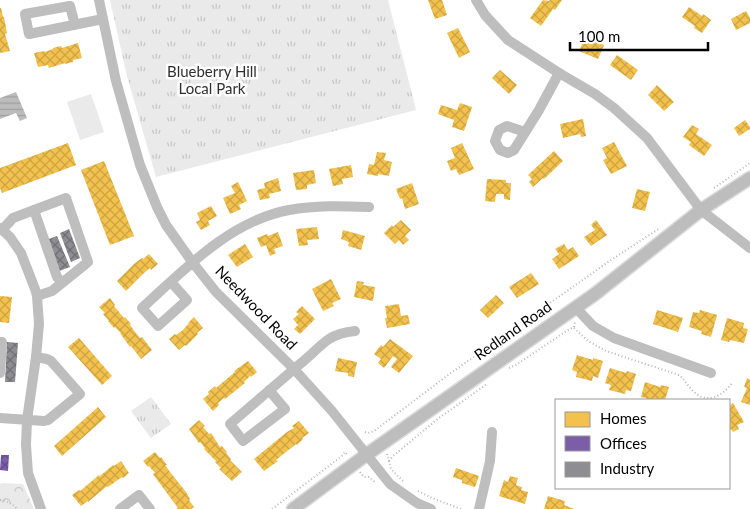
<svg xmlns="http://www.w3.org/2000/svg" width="750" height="509" font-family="Lato,sans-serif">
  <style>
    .grass { fill: #eaeaea }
    .forest { fill: url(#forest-crowns) }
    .park { fill: url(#park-tufts) }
    .water { fill: url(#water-rules) }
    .homes { fill: url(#homes-cross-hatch) }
    .offices { fill: url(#offices-cross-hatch) }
    .industry { fill: url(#industry-cross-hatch) }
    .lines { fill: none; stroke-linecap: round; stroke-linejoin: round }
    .major-casing { stroke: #dbdbdb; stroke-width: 15 }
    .path { stroke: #b8b8b8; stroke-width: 2; stroke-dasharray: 1 2.5; stroke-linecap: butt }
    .minor { stroke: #bebebe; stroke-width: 10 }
    .major { stroke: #bdbdbd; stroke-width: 12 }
    .labels { text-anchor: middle; stroke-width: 5; stroke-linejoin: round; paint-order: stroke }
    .park-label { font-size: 15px; fill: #2f2f2f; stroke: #fff }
    .street-label { font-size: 15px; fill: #000; stroke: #fff }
  </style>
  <defs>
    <pattern id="forest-crowns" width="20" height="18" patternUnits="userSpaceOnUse" patternTransform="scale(1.25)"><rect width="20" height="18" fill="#eaeaea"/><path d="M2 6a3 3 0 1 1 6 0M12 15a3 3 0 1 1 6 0" fill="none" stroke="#c7c7c7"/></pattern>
    <pattern id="park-tufts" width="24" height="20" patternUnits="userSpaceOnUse" patternTransform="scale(1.25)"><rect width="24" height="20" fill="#eaeaea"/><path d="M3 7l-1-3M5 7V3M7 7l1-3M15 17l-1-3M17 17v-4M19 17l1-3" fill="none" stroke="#c7c7c7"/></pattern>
    <pattern id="water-rules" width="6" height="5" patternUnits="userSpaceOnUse" patternTransform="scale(1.25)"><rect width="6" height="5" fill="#bcbcbc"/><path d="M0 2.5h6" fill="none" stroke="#a0a0a0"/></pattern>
    <pattern id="homes-cross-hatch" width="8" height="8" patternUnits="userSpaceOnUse" patternTransform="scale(1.25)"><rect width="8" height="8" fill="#f2c14e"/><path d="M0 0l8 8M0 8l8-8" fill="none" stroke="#cea442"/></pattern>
    <pattern id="offices-cross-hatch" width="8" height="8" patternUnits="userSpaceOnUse" patternTransform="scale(1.25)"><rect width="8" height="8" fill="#7b5ea7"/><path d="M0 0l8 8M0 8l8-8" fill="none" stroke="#624b86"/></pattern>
    <pattern id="industry-cross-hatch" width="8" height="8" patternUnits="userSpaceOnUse" patternTransform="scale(1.25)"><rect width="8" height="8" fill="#8d8d92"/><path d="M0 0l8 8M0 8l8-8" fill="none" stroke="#717175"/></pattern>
  </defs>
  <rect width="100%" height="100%" fill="#fff"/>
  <path class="grass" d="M91 94 104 132 80 140 67 102Z"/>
  <path class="forest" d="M2 483 23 484 34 509H0V484Z"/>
  <g class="park">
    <path d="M110 0H388L416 110 156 177 127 76Z"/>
    <path d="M151 397 171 424 151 438 131 411Z"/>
  </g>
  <path class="water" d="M16 92 27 118 20 121 16 113 0 119V98Z"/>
  <g class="homes">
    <path d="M428 0H442L447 15 435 19Z"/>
    <path d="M543 0 549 1 550 0H562L555 10 553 9 541 26 530 18Z"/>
    <path d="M689 7 702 16 703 14 711 20 702 33 694 28 695 26 682 17Z"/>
    <path d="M0 8H1L3 17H4L7 33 5 34 10 51 0 53Z"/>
    <path d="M746 11 750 18V23L736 30 731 19Z"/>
    <path d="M458 28 470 52 459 58 447 33Z"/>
    <path d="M585 37 604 45 598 59 579 51Z"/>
    <path d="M78 43 82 58 73 60V62L65 64V63L49 68 48 65 38 67 34 53 45 51V52L53 49V48L61 46 62 48Z"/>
    <path d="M617 55 638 70 631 80 610 65Z"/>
    <path d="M500 70 517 85 509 94 492 78Z"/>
    <path d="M657 85 674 102 664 111 648 95Z"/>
    <path d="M460 103 472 107 464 131 452 127 454 120 438 114 441 105 457 110Z"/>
    <path d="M583 119 586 136 581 137 580 134 563 138 560 124Z"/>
    <path d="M745 120 750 127V129L739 136 734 128Z"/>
    <path d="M692 125 699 129 696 134 712 145 704 156 689 145 691 142 683 137Z"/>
    <path d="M614 142 627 166 611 174 603 160 607 158 602 148Z"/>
    <path d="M68 143 76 165 2 193 0 188V168Z"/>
    <path d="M462 143 474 169 459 175 456 169 451 171 447 161 455 158 451 148Z"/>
    <path d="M554 151 563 161 544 179 543 178 533 187 529 182 532 179 528 175Z"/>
    <path d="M377 152 386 153 384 160 392 162 389 176 378 174V176L367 174 369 164 374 165Z"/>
    <path d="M104 161 134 236 110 245 81 170Z"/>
    <path d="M351 165 353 177 342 179 343 184 333 186 329 169Z"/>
    <path d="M314 170 316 183 307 185V189L296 190 293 173Z"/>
    <path d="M278 178 281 191 269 194 270 198 260 200 257 190 265 188 264 183Z"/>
    <path d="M487 179 506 180V183H511L510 200 504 199V194H496L495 202 485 201Z"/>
    <path d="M238 182 247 201 239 205 241 209 230 214 223 198 235 193 231 186Z"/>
    <path d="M412 183 419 204 405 209 402 198 400 199 396 189Z"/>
    <path d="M637 189 650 192 645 211 632 208Z"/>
    <path d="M211 206 217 216 208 221 210 225 201 230 196 222 200 220 197 213Z"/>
    <path d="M401 220 411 230 405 236 409 240 403 245 399 240 395 244 384 233 392 225 393 227Z"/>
    <path d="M596 220 607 235 591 246 584 237 595 230 591 225Z"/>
    <path d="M317 227 319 239 307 240 308 245 299 246 296 229Z"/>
    <path d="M343 230 365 236 361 250 348 246 349 242 341 239Z"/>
    <path d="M278 232 283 246 274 249 276 253 270 256 266 245 261 247 257 238 267 234 268 236Z"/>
    <path d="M245 244 253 257 237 267 228 255Z"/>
    <path d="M564 244 568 250 573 247 579 256 559 269 552 259 559 254 555 249Z"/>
    <path d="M149 254 158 264 151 270 150 268 144 273 126 291 117 281 135 263 142 258 143 259Z"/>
    <path d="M531 273 539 284 517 298 509 287Z"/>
    <path d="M331 279 341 299 332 303 334 306 323 311 312 289Z"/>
    <path d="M357 281 364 282 363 285 375 287 373 301 354 297Z"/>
    <path d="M496 295 504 303 488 318 480 310Z"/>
    <path d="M0 296 12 297 9 323 0 322Z"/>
    <path d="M110 298 115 305 114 306 124 318 125 317 131 324 130 325 135 332 140 338 142 337 152 350 141 359 131 346 130 347 120 333H121L115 327 114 328 108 321H109L103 314 105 313 99 307Z"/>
    <path d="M399 304 401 316 408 315 410 324 387 328 385 318H387L385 306Z"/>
    <path d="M302 306 315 319 300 334 294 329 298 325 293 319 299 314 296 312Z"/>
    <path d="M657 310 683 318 678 332 653 324Z"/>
    <path d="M700 310 717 315 711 337 701 334 702 331 689 327 693 312 699 313Z"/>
    <path d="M194 317 203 328 197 333 198 334 186 346 185 345 179 350 169 339 175 334 176 335 183 330 189 323H188Z"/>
    <path d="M727 318 744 323 743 328 748 329 744 343 730 340 729 342 721 340Z"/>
    <path d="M79 338 112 376 102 385 68 347Z"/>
    <path d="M390 339 413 356 399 373 391 367 397 359 393 356 384 368 378 363 381 359 374 354 381 345 383 347Z"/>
    <path d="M577 355 593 360V358L603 361 598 378 593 376 592 381 576 377 577 372 572 370Z"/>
    <path d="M338 358 357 362 354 377 348 376V373L335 371Z"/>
    <path d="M248 361 257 372 251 377 250 376 244 382 245 383 225 399 224 398 218 403 219 405 213 411 203 399 209 394 208 392 215 386 216 388 235 372 234 371Z"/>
    <path d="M610 368 626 373 627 371 636 374 631 391 626 390 625 394 609 390 611 385 605 383Z"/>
    <path d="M747 378 750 380V405L741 402 747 388 744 387Z"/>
    <path d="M645 382 660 387 661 385 669 387 665 400H646V398L641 397Z"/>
    <path d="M733 403 744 422 737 425 739 429 733 432 731 429 729 430V406Z"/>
    <path d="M98 407 106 417 62 456 54 446Z"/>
    <path d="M199 420 205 426 203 427 209 434 211 433 220 447 222 446 227 452 226 453 231 459 230 460 242 472 232 481 219 469 221 468 215 462 216 461 204 449 205 448 200 442 199 443 189 429Z"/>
    <path d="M299 421 309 433 302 438 303 439 297 445 296 444 276 460 278 461 264 471 254 459 287 432 294 428 292 426Z"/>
    <path d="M155 452 160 458 161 457 167 465H165L170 472 186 492 190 499 189 500 194 507 191 509H176L178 508 158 481 153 474 155 473 149 466 148 467 143 461Z"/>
    <path d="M121 461 129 473 123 478 122 477 108 487 107 486 88 502V501L81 506 72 495 79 490 80 491 99 475 100 476 113 465 114 466Z"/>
    <path d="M456 468 479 476 475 487 462 483V480L453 477Z"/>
    <path d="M510 476 518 478 516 485 522 487 521 490 528 492 525 504 499 496 504 480 508 482Z"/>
    <path d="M548 496 565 501 564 505 574 509H544Z"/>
  </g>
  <path class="offices" d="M1 455H9L8 471 0 470Z"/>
  <g class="industry">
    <path d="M69 229 80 258 71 262 60 233Z"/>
    <path d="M57 236 70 267 59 271 46 240Z"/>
    <path d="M7 342 18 343 15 382H5Z"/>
  </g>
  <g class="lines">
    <g class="major-casing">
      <path id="major" d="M293 509 366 455 595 294 701 210 750 178"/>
    </g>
    <g class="path">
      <path d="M714 188 750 163"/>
      <path d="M574 328 588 341 606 351 679 375C684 379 687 385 692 390 706 405 722 397 732 383"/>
      <path d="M509 368 516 365 568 330 574 327 575 322"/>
      <path d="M365 432 368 433 374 431 448 375 611 260 660 228"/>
      <path d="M387 454 391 469 403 481"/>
      <path d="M389 461 393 456 439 418 487 384"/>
      <path d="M360 472 364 477H369L376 483"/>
      <path d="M418 491 432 498 461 509"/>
      <path d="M0 500C7 501 12 503 17 509"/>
      <path d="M272 509 342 456 345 452 348 456"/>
    </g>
    <g class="minor">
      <path d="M99 0 116 81 140 165 157 207 166 225 193 263 216 292 294 369 332 411 390 484 417 503 431 509"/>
      <path d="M476 0 485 15 508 40 559 73 595 94 614 108 647 138 701 210 750 248"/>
      <path d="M75 25 70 6 25 14 29 34C53 29 78 24 103 19"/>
      <path d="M525 132 507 126 499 130 495 141 500 150 508 153 514 150 539 110 559 73"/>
      <path d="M34 210 57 277 62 283"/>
      <path d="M0 228 10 237 21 253 35 289 37 296 39 324 36 357 27 420 26 445 28 473 41 509"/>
      <path d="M2 230 13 218 66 198 88 262 52 291 37 296"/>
      <path d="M171 282 187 300 158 326 142 308C185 269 230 221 289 210 316 205 342 206 369 207"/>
      <path d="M576 308 593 326 614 338 711 373"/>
      <path d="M0 342H2L0 373"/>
      <path d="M269 390 285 409 243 441 230 424C253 404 277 384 300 364 310 356 319 346 329 339 337 334 345 332 355 331"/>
      <path d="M0 418 44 421 48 420 80 394 51 361 47 359 36 357"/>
      <path d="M120 509 139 495 150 509"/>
      <path d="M479 509 490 461 492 432"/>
    </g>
    <use href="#major" class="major"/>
  </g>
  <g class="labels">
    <g class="park-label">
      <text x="212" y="77">Blueberry Hill<tspan x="212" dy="17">Local Park</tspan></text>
    </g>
    <g class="street-label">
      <text transform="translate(256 308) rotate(46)" y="5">Needwood Road</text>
      <text transform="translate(513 331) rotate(-35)" y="5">Redland Road</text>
    </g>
  </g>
  <rect x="555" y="399" width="175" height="90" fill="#ffffff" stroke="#999999"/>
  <rect x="565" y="412" width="25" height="15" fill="#f2c14e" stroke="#999999"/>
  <text x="600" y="424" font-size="15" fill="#000000">Homes</text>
  <rect x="565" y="436" width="25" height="15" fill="#7b5ea7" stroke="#999999"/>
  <text x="600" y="449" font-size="15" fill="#000000">Offices</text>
  <rect x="565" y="462" width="25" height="15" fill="#8d8d92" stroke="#999999"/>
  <text x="600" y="474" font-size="15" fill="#000000">Industry</text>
  <path d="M570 42v8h138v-8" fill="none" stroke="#000000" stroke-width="2.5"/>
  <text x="578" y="42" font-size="15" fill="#000000" stroke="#ffffff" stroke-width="4" paint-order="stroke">100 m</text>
</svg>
